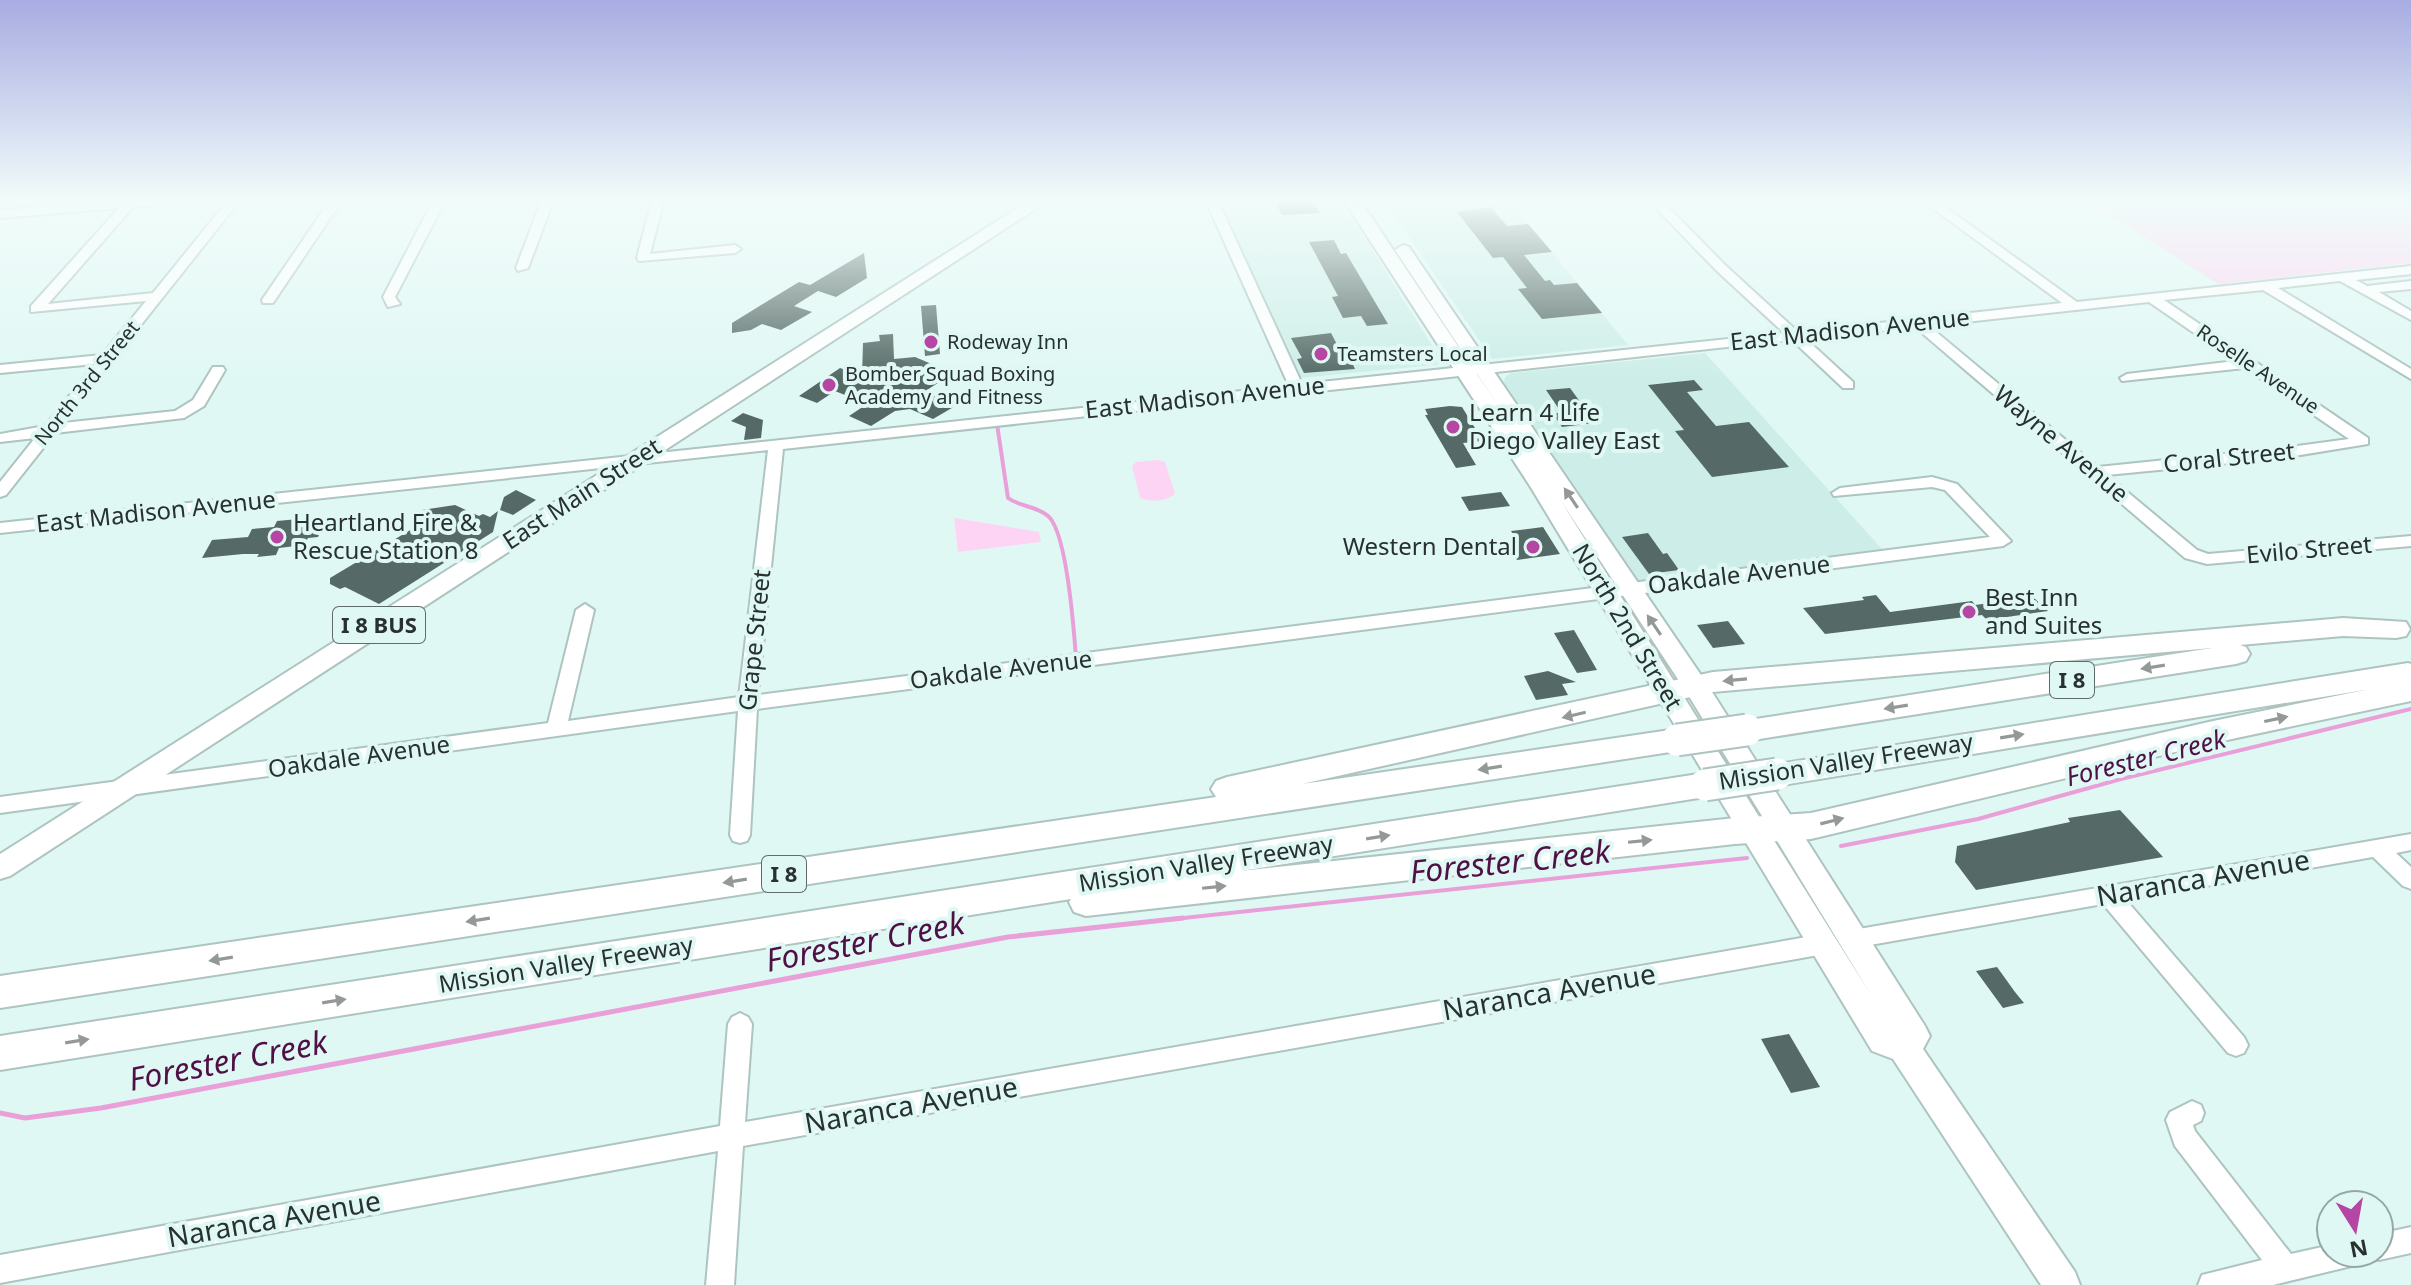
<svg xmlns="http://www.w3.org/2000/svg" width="2411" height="1285" font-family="'Noto Sans',sans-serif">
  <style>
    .built { fill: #cdeee8 }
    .green { fill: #fdd4f3 }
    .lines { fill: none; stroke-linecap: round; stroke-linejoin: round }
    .stream-far1 { stroke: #e9a0d8; stroke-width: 4 }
    .stream { stroke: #e9a0d8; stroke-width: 5 }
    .building { fill: #556a66 }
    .minor-casing { stroke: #adc4c0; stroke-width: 4 }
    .major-casing { stroke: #adc4c0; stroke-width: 4 }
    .highway-casing { stroke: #adc4c0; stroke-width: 4 }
    .minor { fill: #fff; fill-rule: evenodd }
    .major { fill: #fff; fill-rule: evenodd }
    .highway { fill: #fff; fill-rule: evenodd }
    .highway-bridge-casing { stroke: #adc4c0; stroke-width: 35; stroke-linecap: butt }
    .highway-bridge { stroke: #fff; stroke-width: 31 }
    .oneway { fill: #949897 }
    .poi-dot { fill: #b646a3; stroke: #e0f8f4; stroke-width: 3 }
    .labels { text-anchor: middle; stroke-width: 8; stroke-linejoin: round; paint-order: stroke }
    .far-poi-label { font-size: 20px; fill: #28312f; stroke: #e0f8f4; text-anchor: start }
    .far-street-label { font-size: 20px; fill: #28312f; stroke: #e0f8f4 }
    .shield { fill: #e0f8f4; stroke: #5f6d6a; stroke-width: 2 }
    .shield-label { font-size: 22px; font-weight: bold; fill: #28312f }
    .street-label { font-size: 24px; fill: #28312f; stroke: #e0f8f4 }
    .poi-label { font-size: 24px; fill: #28312f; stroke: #e0f8f4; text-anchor: start }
    .water-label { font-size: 26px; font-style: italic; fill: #4f1045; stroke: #e0f8f4 }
    .near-street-label { font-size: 28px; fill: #28312f; stroke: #e0f8f4 }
    .near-water-label { font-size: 32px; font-style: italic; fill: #4f1045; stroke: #e0f8f4 }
  </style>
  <rect width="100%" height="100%" fill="#e0f8f4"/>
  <g class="built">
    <path d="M1218 199H1340L1444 364 1299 378Z"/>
    <path d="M1383 199H1508L1628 345 1492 359Z"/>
    <path d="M1705 353 1882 549 1639 581 1504 383 1505 377 1511 373Z"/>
  </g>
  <g class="green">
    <path d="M2085 199H2399L2411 205V263L2218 284Z"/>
    <path d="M1158 460 1165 462 1175 494C1166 501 1151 503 1140 498L1132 466 1136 462Z"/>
    <path d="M954 518 1039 532 1041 542 958 552Z"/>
  </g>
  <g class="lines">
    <g class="stream-far1">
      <path d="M997 424 1008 498C1020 507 1037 506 1048 516 1067 532 1074 631 1076 658"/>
      <path d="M1841 846 1978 819 2121 779 2411 709"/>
      <path d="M1165 920 1747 858"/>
    </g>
    <path class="stream" d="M0 1113 25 1118 101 1108 1008 937 1183 918"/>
  </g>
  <g class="building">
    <path d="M1274 199H1310L1320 213 1282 215Z"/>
    <path d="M1491 207 1507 226 1528 224 1552 252 1524 255 1545 281 1550 280 1554 285 1577 283 1602 313 1542 319 1518 289 1527 288 1503 257 1493 258 1457 212Z"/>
    <path d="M1334 240 1341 254 1346 253 1388 324 1367 326 1361 316 1343 318 1332 297 1338 296 1309 242Z"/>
    <path d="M864 253 867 278 836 297 818 291 794 306 812 312 781 330 762 324 751 330 732 333V323L771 299 799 282 810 285Z"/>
    <path d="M936 305 940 354 925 356 921 306Z"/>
    <path d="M1331 333 1342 354H1348L1355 369 1304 373 1297 359 1302 358 1291 338Z"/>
    <path d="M893 334 894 359 915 357 953 373 924 392 957 405 933 419 910 409 895 411 871 426 849 416 867 404 835 391 817 403 799 396 840 368 862 376 863 343 880 341 879 335Z"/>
    <path d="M1694 380 1703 390 1687 392 1716 426 1749 422 1789 467 1712 477 1675 431 1684 430 1648 385Z"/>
    <path d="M1570 388 1586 410 1591 409 1601 422 1562 427 1553 414 1561 412 1546 390Z"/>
    <path d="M1450 406 1462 407 1483 441 1463 443 1476 465 1456 468 1425 415H1428L1425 409Z"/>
    <path d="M743 413 763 420 761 438 744 440 746 427 731 421Z"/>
    <path d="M516 490 536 500 513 515 500 510 504 497Z"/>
    <path d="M1501 492 1510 506 1469 511 1461 497Z"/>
    <path d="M455 505 479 516 483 514 490 517 498 511 493 532 379 604 345 587 340 589 330 584V578L417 526 422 510Z"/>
    <path d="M320 517 317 523 325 522 318 537 308 538 304 545 279 548 276 555 257 557 259 554H243L202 558 212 540 248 537 252 529 274 527 277 521Z"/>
    <path d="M1543 527 1560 554 1517 560 1505 540 1516 539 1511 531Z"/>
    <path d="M1648 533 1663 554 1667 553 1679 570 1649 574 1622 537Z"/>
    <path d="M1876 595 1890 612 1972 601 1975 605 2033 597 2048 611 1987 620 1982 615 1825 634 1803 608 1864 600 1862 597Z"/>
    <path d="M1728 621 1745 644 1713 648 1697 625Z"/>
    <path d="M1574 630 1597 670 1577 673 1554 633Z"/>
    <path d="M1548 671 1576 682 1562 684 1568 695 1536 700 1524 676Z"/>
    <path d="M2120 810 2163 857 1976 890 1955 862 1957 846 2070 822 2068 818Z"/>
    <path d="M1997 967 2015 992 2024 1003 2003 1008 1976 971Z"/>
    <path d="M1789 1034 1820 1087 1791 1093 1761 1039Z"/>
  </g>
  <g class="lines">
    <g class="minor-casing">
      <g id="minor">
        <path d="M143 199H194L188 202 133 207 48 304 153 293 229 199H241L63 423 175 411 193 400 213 367H223L225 370 204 406 184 418 55 433 6 495 0 497V482L35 438 0 442V434L45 426 95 364 0 373V365L102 355 146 301 31 312V306L119 208 0 218V210Z"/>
        <path d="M331 199H343L273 303H263L262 300Z"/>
        <path d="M434 199H446L395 297 400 304 388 307 383 297Z"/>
        <path d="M542 199H554L528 268 518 271 516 268Z"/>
        <path d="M652 199H664L650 254 735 245 741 249 735 253 639 261 637 258Z"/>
        <path d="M1205 199H1217L1302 384 1784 333 1717 271 1647 199H1660L1725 265 1798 332 2062 303 1920 199H1934L2077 302 2411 266V274L2356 280 2367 286 2411 281V289L2379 292 2411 311V320L2340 281 2278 288 2411 369V379L2263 290 2164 300 2368 438V444L2282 458 2107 475 2197 550 2208 554 2411 536V546L2207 564 2185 558 1915 327 1806 339 1853 382V388H1843L1792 340 783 449 758 695 1990 537 1945 490 1932 487 1834 496 1832 493 1840 488 1932 477 1957 484 2011 541 2003 546 757 709 750 835 747 841 740 843 733 841 730 835 738 711 0 813V797L548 723 576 610 585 604 594 610 568 721 739 697 768 450 0 533V523L1289 386ZM2149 302 2235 361 2127 374 2120 378 2122 381 2245 368 2349 439 2282 448 2098 467 1929 326Z"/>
        <path d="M2411 834V850L2396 853 2411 867V889L2403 886 2373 857 2126 900 2244 1037 2248 1045 2244 1053 2236 1056 2228 1053 2103 904 1853 948 1845 946 1842 939 1845 932 1853 930Z"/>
        <path d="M1824 934 1832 937 1835 944 1832 951 1824 954 743 1146 734 1285H706L718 1151 0 1283V1255L720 1126 728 1024 732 1017 740 1013 748 1017 752 1024 745 1122Z"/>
        <path d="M2192 1101 2201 1105 2204 1113 2201 1121 2193 1125 2195 1131 2291 1254 2331 1245V1253H2368L2364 1263 2273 1285H2198L2202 1275 2262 1260 2175 1146 2166 1120 2170 1112Z"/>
        <path d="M2411 1227V1253L2379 1260 2369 1257 2368 1253H2379V1234Z"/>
      </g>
    </g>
    <g class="major-casing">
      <g id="major">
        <path d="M1032 199H1051L10 876 0 879V854Z"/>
        <path d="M1343 199H1359L1499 407 1395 250 1403 245 1409 247 1705 681 1925 1026 1930 1036 1923 1049 2075 1272 2080 1285H2041L1893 1059 1872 1051 1530 486ZM1559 498 1687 693 1871 995Z"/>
      </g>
    </g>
    <g class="highway-casing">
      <g id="highway">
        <path d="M2343 618 2406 622 2410 629 2406 636 2396 638 2343 636 2240 645 2246 647 2250 654 2246 661 2236 664 1747 741 1736 738 1732 730 1736 722 2212 648 1713 692 1302 784 1677 729 1688 732 1692 740 1688 748 1677 751 0 1008V976L1216 797 1211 789 1216 781 1227 777 1713 672Z"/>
        <path d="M2408 663 2411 664V701L2213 743 1811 839 1735 844 1086 916 1074 912 1069 902 1071 899 0 1070V1036L1705 773 1716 777 1721 785 1716 793 1705 797 1240 871 1735 818 1811 813 2213 721 2365 690 1777 786 1766 782 1761 774 1766 766Z"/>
      </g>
    </g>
    <use href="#minor" class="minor"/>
    <use href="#major" class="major"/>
    <use href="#highway" class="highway"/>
    <g class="highway-bridge-casing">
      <g id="highway-bridge">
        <path d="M1677 740 1747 730"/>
        <path d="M1705 785 1777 774"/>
      </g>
    </g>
    <use href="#highway-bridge" class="highway-bridge"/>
  </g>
  <defs><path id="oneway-solid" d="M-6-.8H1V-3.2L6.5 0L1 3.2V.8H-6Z" transform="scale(2)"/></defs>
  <g class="oneway">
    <use href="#oneway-solid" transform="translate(1571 498) rotate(-124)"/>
    <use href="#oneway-solid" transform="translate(1654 625) rotate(-124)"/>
    <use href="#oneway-solid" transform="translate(2153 667) rotate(171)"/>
    <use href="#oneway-solid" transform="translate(1735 680) rotate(175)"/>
    <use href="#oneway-solid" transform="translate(1896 707) rotate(171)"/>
    <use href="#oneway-solid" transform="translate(1574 715) rotate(167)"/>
    <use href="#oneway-solid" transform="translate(2276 719) rotate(-12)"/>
    <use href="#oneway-solid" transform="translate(2012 736) rotate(-9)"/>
    <use href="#oneway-solid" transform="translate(1490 768) rotate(171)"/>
    <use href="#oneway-solid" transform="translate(1832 821) rotate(-14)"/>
    <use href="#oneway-solid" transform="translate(1378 837) rotate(-9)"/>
    <use href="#oneway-solid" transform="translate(1640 841) rotate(-6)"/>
    <use href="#oneway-solid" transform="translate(735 881) rotate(171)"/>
    <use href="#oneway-solid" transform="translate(1214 887) rotate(-6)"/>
    <use href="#oneway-solid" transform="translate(478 920) rotate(171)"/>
    <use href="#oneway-solid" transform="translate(221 959) rotate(171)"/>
    <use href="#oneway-solid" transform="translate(334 1001) rotate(-9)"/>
    <use href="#oneway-solid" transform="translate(77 1041) rotate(-9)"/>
  </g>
  <linearGradient id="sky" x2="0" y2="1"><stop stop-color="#a8ace2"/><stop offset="0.53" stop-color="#f1fcfa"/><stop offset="1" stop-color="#f1fcfa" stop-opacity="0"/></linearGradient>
  <rect width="2411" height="379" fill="url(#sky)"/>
  <g class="poi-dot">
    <circle cx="931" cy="342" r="8"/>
    <circle cx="1321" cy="354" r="8"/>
    <circle cx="829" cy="385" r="8"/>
    <circle cx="1453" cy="427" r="8"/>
    <circle cx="277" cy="537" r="8"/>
    <circle cx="1533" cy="547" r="8"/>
    <circle cx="1969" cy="612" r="8"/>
  </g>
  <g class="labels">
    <g class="far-poi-label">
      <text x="947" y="349">Rodeway Inn</text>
      <text x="1337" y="361">Teamsters Local</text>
      <text x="845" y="381">Bomber Squad Boxing<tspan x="845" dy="23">Academy and Fitness</tspan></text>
    </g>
    <g class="far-street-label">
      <text transform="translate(2258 369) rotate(34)" y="7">Roselle Avenue</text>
      <text transform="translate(87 383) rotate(-51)" y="7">North 3rd Street</text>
    </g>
    <g class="shield">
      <rect x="333" y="607" width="92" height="36" rx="6"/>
      <rect x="2050" y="662" width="44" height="36" rx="6"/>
      <rect x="762" y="856" width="44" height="36" rx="6"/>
    </g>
    <g class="shield-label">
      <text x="379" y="633">I 8 BUS</text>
      <text x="2072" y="688">I 8</text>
      <text x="784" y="882">I 8</text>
    </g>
    <g class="street-label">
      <text transform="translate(1850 330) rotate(-6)" y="8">East Madison Avenue</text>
      <text transform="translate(1205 398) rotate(-6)" y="8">East Madison Avenue</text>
      <text transform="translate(2061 444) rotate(40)" y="8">Wayne Avenue</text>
      <text transform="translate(2229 458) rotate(-6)" y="8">Coral Street</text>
      <text transform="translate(582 494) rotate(-33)" y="8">East Main Street</text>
      <text transform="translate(156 512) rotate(-6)" y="8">East Madison Avenue</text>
      <text transform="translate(2309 550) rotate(-5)" y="8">Evilo Street</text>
      <text transform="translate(1739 575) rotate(-7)" y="8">Oakdale Avenue</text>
      <text transform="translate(1627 627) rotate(59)" y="8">North 2nd Street</text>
      <text transform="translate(755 640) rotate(-84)" y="8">Grape Street</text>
      <text transform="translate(1001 670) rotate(-7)" y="8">Oakdale Avenue</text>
      <text transform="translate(359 757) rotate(-8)" y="8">Oakdale Avenue</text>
      <text transform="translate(1846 762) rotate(-9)" y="8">Mission Valley Freeway</text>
      <text transform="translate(1206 864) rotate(-9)" y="8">Mission Valley Freeway</text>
      <text transform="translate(566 965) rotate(-9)" y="8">Mission Valley Freeway</text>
    </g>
    <g class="poi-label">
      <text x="1469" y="421">Learn 4 Life<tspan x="1469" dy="28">Diego Valley East</tspan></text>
      <text x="293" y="531">Heartland Fire &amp;<tspan x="293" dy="28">Rescue Station 8</tspan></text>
      <text x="1517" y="555" text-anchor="end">Western Dental</text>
      <text x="1985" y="606">Best Inn<tspan x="1985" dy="28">and Suites</tspan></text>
    </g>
    <g class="water-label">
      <text transform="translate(2146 758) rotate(-14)" y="9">Forester Creek</text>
    </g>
    <g class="near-street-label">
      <text transform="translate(2203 878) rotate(-10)" y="10">Naranca Avenue</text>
      <text transform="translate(1549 992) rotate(-10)" y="10">Naranca Avenue</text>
      <text transform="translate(911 1105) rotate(-10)" y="10">Naranca Avenue</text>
      <text transform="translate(274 1219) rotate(-10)" y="10">Naranca Avenue</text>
    </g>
    <g class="near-water-label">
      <text transform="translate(1510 862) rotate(-6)" y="11">Forester Creek</text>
      <text transform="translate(865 942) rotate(-11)" y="11">Forester Creek</text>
      <text transform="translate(228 1061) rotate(-11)" y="11">Forester Creek</text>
    </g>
  </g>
  <g transform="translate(2355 1229) rotate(169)"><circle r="38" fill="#e0f8f4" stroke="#96a8a5" stroke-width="2"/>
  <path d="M0-6L14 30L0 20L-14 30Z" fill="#b646a3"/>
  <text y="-12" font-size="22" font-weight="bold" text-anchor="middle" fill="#28312f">N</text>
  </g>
</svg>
